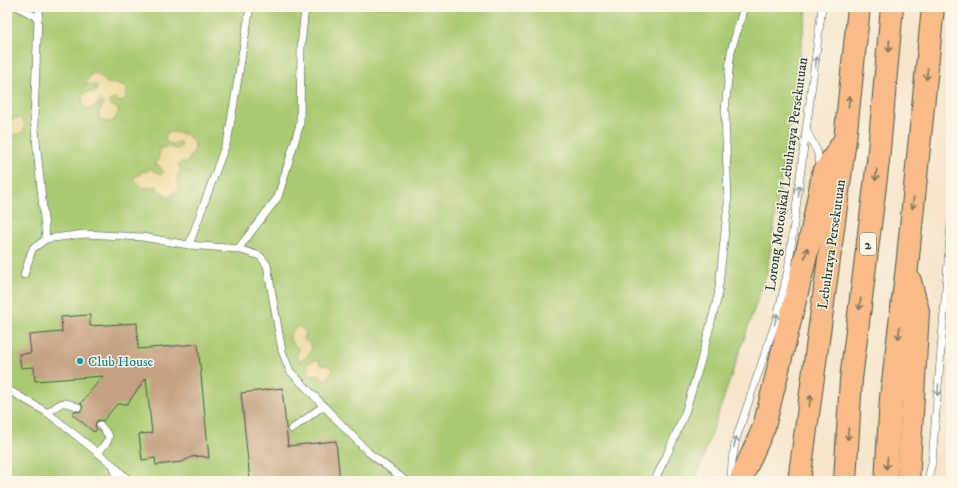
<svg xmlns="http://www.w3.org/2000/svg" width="958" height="488" font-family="'IM FELL DW Pica',serif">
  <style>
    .green { fill: #aaca72; stroke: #648453 }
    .sand { fill: #eeda9e; stroke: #868c69 }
    .building { fill: #c5a181 }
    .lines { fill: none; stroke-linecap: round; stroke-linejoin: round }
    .lane-casing { stroke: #3f564b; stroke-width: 8 }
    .highway-casing { stroke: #3f564b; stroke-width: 24 }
    .lane { stroke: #fff; stroke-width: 7 }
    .highway { stroke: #f9bc89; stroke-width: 22 }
    .oneway { stroke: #81765a }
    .oneway2 { stroke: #8f9e9a }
    .culture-dot { fill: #0f9aa8; stroke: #fcf5e5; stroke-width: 1.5 }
    .labels { text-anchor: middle; stroke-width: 3; stroke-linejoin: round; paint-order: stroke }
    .shield { fill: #fcf5e5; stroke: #617469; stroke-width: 1 }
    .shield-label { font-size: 13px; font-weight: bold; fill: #1f3d34 }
    .street-label { font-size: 14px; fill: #1f3d34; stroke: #fcf5e5 }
    .culture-label { font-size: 14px; fill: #0d838f; stroke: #fcf5e5; text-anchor: start }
  </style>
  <rect width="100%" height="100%" fill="#fcf5e5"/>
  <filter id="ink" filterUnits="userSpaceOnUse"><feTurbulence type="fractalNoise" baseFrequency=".025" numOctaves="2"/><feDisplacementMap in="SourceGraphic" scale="8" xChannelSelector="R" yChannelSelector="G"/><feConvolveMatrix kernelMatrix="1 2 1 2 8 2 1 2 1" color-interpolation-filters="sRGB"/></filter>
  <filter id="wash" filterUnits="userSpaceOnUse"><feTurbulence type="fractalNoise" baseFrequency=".012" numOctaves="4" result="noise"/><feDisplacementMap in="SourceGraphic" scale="16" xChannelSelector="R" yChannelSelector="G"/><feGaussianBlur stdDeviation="0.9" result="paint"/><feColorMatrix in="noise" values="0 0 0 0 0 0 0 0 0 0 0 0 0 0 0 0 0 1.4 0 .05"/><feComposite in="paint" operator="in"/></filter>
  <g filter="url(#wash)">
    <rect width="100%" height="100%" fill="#f6e5cb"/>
    <path class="green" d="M7 7H807L767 272 695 481H7Z"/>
    <g class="sand">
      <path d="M92 73C99 74 103 78 107 83L123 85 127 88V94L124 101 118 102 115 98 110 101V106L116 107 119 111 114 121 105 122 99 118V112L104 103 100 100 97 106 88 109 83 105 82 98 84 93 96 91 97 86 85 84Z"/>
      <path d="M7 105 10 109 8 120 11 121 15 118H21L25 123 24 131 19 134H14L13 138 10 140 7 138Z"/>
      <path d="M168 132C176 132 187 133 192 140 194 142 194 146 195 149L187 163 181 162 178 165 181 170C176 175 177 181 179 187L169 198 162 192H159L157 186 144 188 138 184 134 180 135 176 140 175 141 171 147 172 150 168 154 172H157L160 175 164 172 160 167 154 163 158 160 160 149 163 147 178 149 182 146 180 142 171 144 166 142 165 138Z"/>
      <path d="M297 327H300L306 332V336L303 337 304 340 309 342 312 348C310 354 305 359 300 361L296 355 299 351 297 347 294 346 293 342H290V334Z"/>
      <path d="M315 360H318L321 365H326L333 368V370L329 375 327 380 323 379 319 374 311 376 308 371V363Z"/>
    </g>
    <g id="blocks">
      <g class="building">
        <path d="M90 315V326L137 323 138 349 198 344 209 458 201 456 191 457 182 462 156 465 155 458 142 460 139 434 152 433 146 378 127 404H117L103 421 100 420 97 421 95 425 97 429 94 432 72 414 75 411 78 412 81 411 83 407 81 403 103 376 35 381 34 367 21 368 19 354 31 353 29 335 62 332 61 317Z"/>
        <path d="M282 388 288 446 336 441 340 481H250L241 393Z"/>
      </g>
    </g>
  </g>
  <g filter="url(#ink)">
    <use href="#blocks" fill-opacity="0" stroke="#3f564b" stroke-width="1"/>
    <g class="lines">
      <g class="lane-casing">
        <g id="lane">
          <path d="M18 7 38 18"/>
          <path d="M40 7 38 18 34 119 46 239"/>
          <path d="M807 132 817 151 821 168"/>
          <path d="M189 245 228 138 250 7"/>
          <path d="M238 249 278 197 300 124 301 46 305 7"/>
          <path d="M24 275 31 253 33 248 38 245 46 239 84 234 142 237 189 245 238 249 260 256 267 265 282 351 290 371 368 452 406 481"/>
          <path d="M7 389 48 413 113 465 130 481"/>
          <path d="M48 413C61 402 62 400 78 407"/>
          <path d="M292 429 323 406"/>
          <path d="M98 453 108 440 109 436 100 425"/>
          <path d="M113 465 118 481"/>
          <path d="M654 481 666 457 685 413 700 364 718 296 728 203 725 110 731 51 744 7"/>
          <path d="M731 481 732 461 736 439 777 318 788 270 822 7"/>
          <path d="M928 481 932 462 951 225"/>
        </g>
      </g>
      <g class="highway-casing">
        <g id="highway">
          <path d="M740 481 764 427 812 231 823 174 842 144"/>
          <path d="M799 481 845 140 859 7"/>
          <path d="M845 481 851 379 878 161 892 7"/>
          <path d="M886 481 891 398 907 267 933 7"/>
          <path d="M908 481 918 311 910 281"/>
        </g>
      </g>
      <use href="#lane" class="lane"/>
      <use href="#highway" class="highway"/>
    </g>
    <defs><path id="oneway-shaft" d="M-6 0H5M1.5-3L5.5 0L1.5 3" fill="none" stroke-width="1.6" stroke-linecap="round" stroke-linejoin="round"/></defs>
    <g class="oneway">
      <use href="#oneway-shaft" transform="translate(889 46) rotate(95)"/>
      <use href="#oneway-shaft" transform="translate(927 74) rotate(96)"/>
      <use href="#oneway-shaft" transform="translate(849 101) rotate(-84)"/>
      <use href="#oneway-shaft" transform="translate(876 175) rotate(97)"/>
      <use href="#oneway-shaft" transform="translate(913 203) rotate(96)"/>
      <use href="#oneway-shaft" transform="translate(806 253) rotate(-76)"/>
      <use href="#oneway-shaft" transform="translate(860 304) rotate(97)"/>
      <use href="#oneway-shaft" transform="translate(899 333) rotate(97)"/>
      <use href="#oneway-shaft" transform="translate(810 401) rotate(-82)"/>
      <use href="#oneway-shaft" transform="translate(848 434) rotate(94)"/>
      <use href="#oneway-shaft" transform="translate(887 463) rotate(94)"/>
    </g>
    <g class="oneway2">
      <use href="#oneway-shaft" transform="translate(816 62) rotate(-83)"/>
      <use href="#oneway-shaft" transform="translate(799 191) rotate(-83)"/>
      <use href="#oneway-shaft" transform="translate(776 319) rotate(-74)"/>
      <use href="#oneway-shaft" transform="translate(938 390) rotate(95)"/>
      <use href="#oneway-shaft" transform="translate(735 442) rotate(-78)"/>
    </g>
  </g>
  <circle class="culture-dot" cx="80" cy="361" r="4"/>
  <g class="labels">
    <rect class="shield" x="860" y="233" width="16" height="22" rx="3"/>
    <g class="shield-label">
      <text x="868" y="249">2</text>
    </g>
    <g class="street-label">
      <text transform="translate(786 174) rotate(-82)" y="5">Lorong Motosikal Lebuhraya Persekutuan</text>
      <text transform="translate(831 244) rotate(-82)" y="5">Lebuhraya Persekutuan</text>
    </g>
    <g class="culture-label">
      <text x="88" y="366">Club House</text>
    </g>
  </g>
  <rect width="958" height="488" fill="none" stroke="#fcf5e5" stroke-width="24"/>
</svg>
